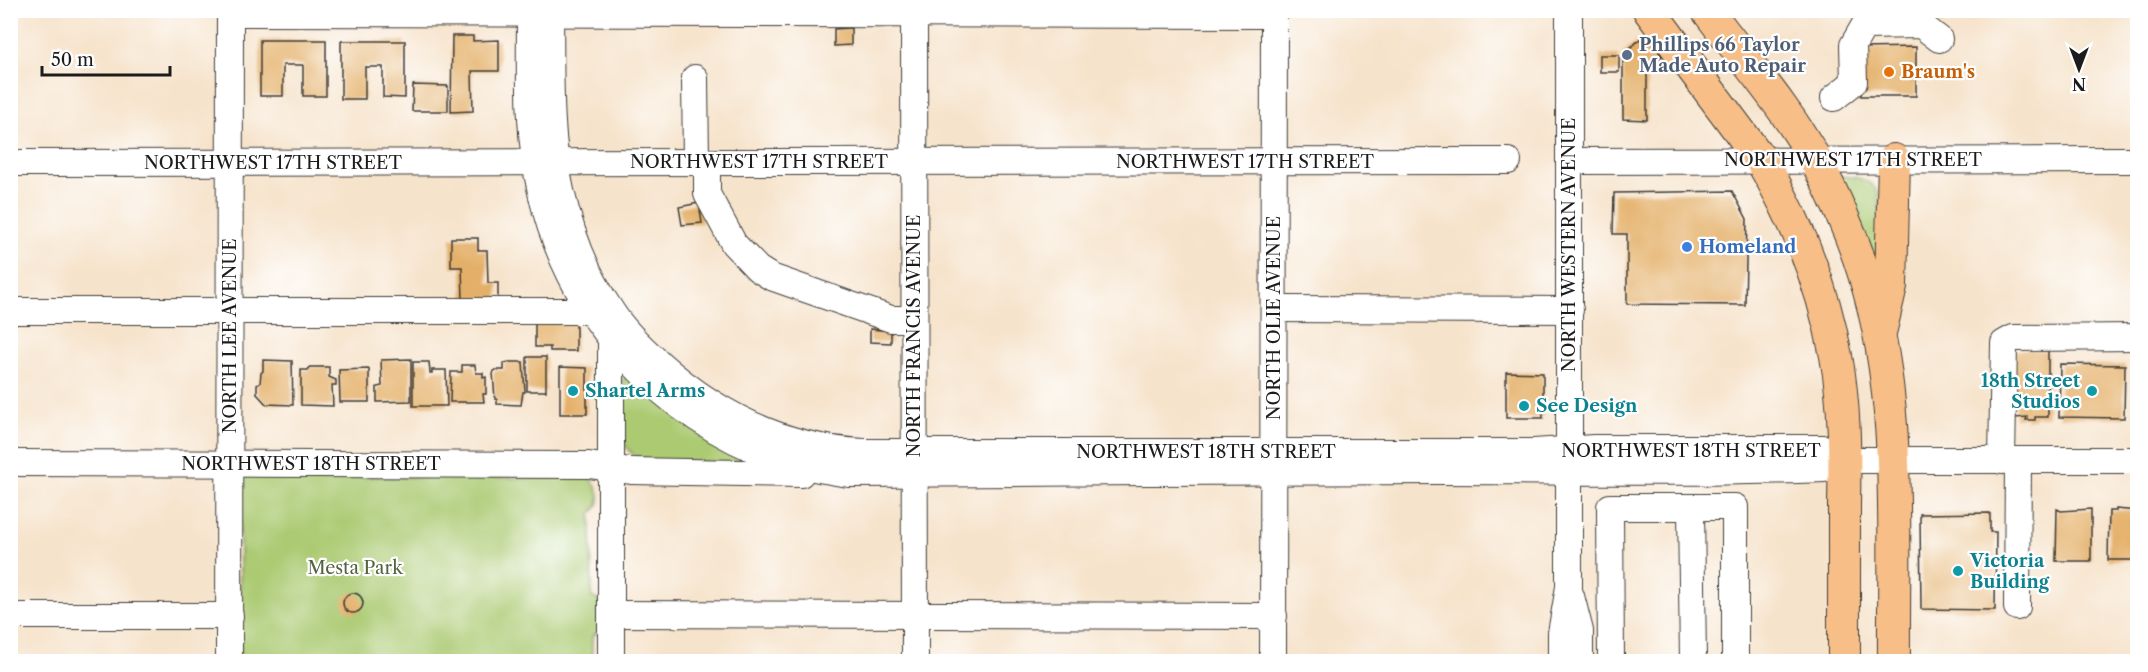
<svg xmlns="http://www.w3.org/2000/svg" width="2148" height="672" font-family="'Libre Caslon Text',serif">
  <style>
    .green { fill: #abca72; stroke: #647347; stroke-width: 1.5 }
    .building { fill: #e4b069 }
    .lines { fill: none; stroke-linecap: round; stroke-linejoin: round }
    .minor-casing { stroke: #3d3a36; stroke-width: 28 }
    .major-casing { stroke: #3d3a36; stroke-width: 34 }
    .minor { stroke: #fff; stroke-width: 26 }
    .major { stroke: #f7be87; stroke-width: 32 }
    .service-dot { fill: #5c6f8a; stroke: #fff; stroke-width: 2 }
    .food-dot { fill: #e8710a; stroke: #fff; stroke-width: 2 }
    .shop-dot { fill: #3f7fe0; stroke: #fff; stroke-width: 2 }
    .culture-dot { fill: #0f9aa8; stroke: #fff; stroke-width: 2 }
    .labels { text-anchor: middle; stroke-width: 4.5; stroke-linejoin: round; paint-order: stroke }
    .service-label { font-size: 18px; font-weight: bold; fill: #4e5e75; stroke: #fff; text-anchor: start }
    .food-label { font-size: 18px; font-weight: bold; fill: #c56008; stroke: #fff; text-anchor: start }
    .street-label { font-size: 18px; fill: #1c1c1c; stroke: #fff }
    .shop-label { font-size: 18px; font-weight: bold; fill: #366cbe; stroke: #fff; text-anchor: start }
    .culture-label { font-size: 18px; font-weight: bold; fill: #0d838f; stroke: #fff; text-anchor: start }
    .park-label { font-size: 18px; fill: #55623e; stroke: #fff }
  </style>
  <rect width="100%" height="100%" fill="#fff"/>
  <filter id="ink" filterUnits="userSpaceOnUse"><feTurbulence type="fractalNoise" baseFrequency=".0167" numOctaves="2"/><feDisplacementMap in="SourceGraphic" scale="12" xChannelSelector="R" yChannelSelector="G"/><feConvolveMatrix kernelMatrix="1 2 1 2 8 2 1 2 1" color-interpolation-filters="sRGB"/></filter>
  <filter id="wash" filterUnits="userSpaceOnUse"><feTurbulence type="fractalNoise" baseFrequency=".008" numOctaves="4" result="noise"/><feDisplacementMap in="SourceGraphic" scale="24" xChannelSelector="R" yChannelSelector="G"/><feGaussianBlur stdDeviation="1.35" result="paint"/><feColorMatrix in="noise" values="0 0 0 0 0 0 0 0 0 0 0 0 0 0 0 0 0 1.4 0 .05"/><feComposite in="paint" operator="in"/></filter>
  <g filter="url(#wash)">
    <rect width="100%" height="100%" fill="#f6e3cb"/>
    <g class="green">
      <path d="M1839 176C1856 177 1871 178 1879 194L1882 279Z"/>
      <path d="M628 375 755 463 645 462C637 457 627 452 624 442 620 428 623 395 623 379Z"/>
      <path d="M240 476 589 478C600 487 604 504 591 513L592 598 599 600V632L592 636V661L240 662Z"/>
    </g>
    <g id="blocks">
      <g class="building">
        <path d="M851 28V45L834 46V29Z"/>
        <path d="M1646 34 1662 56 1645 69 1647 72V120L1623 119V54Z"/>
        <path d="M452 36H473V41L499 40V71H472L473 111 451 112Z"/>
        <path d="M260 40H326V96H303V65H283V96H260Z"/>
        <path d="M341 41H405V98L383 97V67H365V99H341Z"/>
        <path d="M1916 47V96H1861V48Z"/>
        <rect x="1600" y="55" width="19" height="17"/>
        <path d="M413 85 448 86V111H412Z"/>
        <path d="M1732 191 1747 219 1745 305 1627 304V234H1613L1614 193Z"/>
        <path d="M699 203 702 223 682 225 679 207Z"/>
        <path d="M451 238H478V250H487L488 283H498V299H463L462 267H451Z"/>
        <path d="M535 317 576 319V351H550V347H535Z"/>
        <path d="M870 329 891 331V343L870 342Z"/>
        <path d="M2027 349 2048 351V417H2035V420H2026L2027 417 2015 418 2014 351Z"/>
        <rect x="527" y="357" width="19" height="34"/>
        <path d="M411 359V401L377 402V387L382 386 381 360Z"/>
        <path d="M263 360 292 361 293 405 266 404 257 394V385L260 383 261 373 263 371Z"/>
        <path d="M413 362H429L430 373H432V370H446L447 406H413Z"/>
        <path d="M509 362H523L525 392H523L521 405 497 404V399H495L493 373 495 370H504V363Z"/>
        <path d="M2060 364 2125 365 2124 418 2059 417Z"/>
        <path d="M462 365H475L476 373H483V378L486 377V394H483L484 402H450L451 372H462Z"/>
        <path d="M310 367H329V377L336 380V385H332L333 406 301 405V370H308Z"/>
        <path d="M560 367 587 368V414H560Z"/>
        <path d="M369 369V402H340L339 370Z"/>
        <path d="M1506 372 1543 373V418H1506Z"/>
        <path d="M2057 509 2061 511 2091 509V561H2056Z"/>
        <path d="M2116 509 2138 511V560H2108L2109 511H2116Z"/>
        <path d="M1990 513V532H1996L1995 610 1921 609 1920 514Z"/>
        <circle cx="353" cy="603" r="10"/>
      </g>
    </g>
  </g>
  <g filter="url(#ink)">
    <use href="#blocks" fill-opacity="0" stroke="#3d3a36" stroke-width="1.5"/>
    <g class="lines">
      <g class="minor-casing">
        <g id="minor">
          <path d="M530 10C530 71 527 133 541 192 570 320 666 424 791 463 810 468 830 471 849 474 1047 473 1244 471 1442 471 1569 471 1696 474 1824 469L1844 460H2138"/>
          <path d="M550 10C551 71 548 132 561 191 571 234 587 276 612 312 624 331 641 347 658 362 716 414 786 449 865 452H1534L1594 448H1824L1844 460"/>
          <path d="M914 10 915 662"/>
          <path d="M230 13 1274 15"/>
          <path d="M695 78 696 162"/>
          <path d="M1834 98 1854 82 1853 45 1864 26 1921 25 1939 39"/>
          <path d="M1569 161 2138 160"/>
          <path d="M707 162V194L734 244 758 269 771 277 891 319H914"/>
          <path d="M10 163 1508 161"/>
          <path d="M1274 309 1570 310"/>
          <path d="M10 311H604"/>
          <path d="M611 332V662"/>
          <path d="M2002 461 2004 343 2013 338 2138 337"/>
          <path d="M10 463 589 465 631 471 801 474"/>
          <path d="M1691 507 1693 662"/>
          <path d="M1571 596 1580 631V662"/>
          <path d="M2017 607 2018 461"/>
          <path d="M611 614 1274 616"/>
          <path d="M10 616H230"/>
          <path d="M229 662 230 10"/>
          <path d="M1273 662 1274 10"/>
          <path d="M1561 662V633L1569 587V10"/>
          <path d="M1611 662 1610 507H1735V662"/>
        </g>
      </g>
      <g class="major-casing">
        <g id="major">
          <path d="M1649 10 1761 160C1797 221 1823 286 1836 356 1845 405 1845 456 1844 506 1844 558 1844 610 1844 662"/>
          <path d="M1707 10C1744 60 1786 107 1816 161 1835 197 1852 235 1864 274 1903 397 1893 534 1894 662"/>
          <path d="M1881 329 1891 286 1894 160"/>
        </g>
      </g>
      <use href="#minor" class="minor"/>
      <use href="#major" class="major"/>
    </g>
  </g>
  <circle class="service-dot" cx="1627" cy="55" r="6"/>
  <circle class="food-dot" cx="1889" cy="72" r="6"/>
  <circle class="shop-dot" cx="1687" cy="247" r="6"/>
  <g class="culture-dot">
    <circle cx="573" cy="391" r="6"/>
    <circle cx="2092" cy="391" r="6"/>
    <circle cx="1524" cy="406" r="6"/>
    <circle cx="1958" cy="571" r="6"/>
  </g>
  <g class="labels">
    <g class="service-label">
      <text x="1639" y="51">Phillips 66 Taylor<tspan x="1639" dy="21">Made Auto Repair</tspan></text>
    </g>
    <g class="food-label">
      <text x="1901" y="78">Braum's</text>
    </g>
    <g class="street-label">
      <text x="1853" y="166">NORTHWEST 17TH STREET</text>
      <text x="759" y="168">NORTHWEST 17TH STREET</text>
      <text x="1245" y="168">NORTHWEST 17TH STREET</text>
      <text x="273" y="169">NORTHWEST 17TH STREET</text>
      <text transform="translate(1569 245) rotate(-90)" y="6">NORTH WESTERN AVENUE</text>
      <text transform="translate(1274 318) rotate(-90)" y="6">NORTH OLIE AVENUE</text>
      <text transform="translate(230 336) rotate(-90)" y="6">NORTH LEE AVENUE</text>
      <text transform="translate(914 336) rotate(-90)" y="6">NORTH FRANCIS AVENUE</text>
      <text x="1691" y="457">NORTHWEST 18TH STREET</text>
      <text x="1206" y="458">NORTHWEST 18TH STREET</text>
      <text x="311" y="470">NORTHWEST 18TH STREET</text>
    </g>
    <g class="shop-label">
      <text x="1699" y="253">Homeland</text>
    </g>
    <g class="culture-label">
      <text x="2080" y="387" text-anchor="end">18th Street<tspan x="2080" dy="21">Studios</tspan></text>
      <text x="585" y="397">Shartel Arms</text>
      <text x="1536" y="412">See Design</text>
      <text x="1970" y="567">Victoria<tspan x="1970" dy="21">Building</tspan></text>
    </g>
    <g class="park-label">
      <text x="355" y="574">Mesta Park</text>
    </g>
  </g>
  <rect width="2148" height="672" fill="none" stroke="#fff" stroke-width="36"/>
  <g transform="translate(2079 69) rotate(180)" stroke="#ffffff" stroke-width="4.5" paint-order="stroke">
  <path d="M0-4.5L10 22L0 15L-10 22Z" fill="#1c1c1c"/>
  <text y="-9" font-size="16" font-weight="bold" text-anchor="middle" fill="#1c1c1c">N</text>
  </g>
  <path d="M42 66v9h128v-9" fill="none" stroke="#1c1c1c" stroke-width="3"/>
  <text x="51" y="66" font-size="18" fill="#1c1c1c" stroke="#ffffff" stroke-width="4.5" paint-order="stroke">50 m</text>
</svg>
